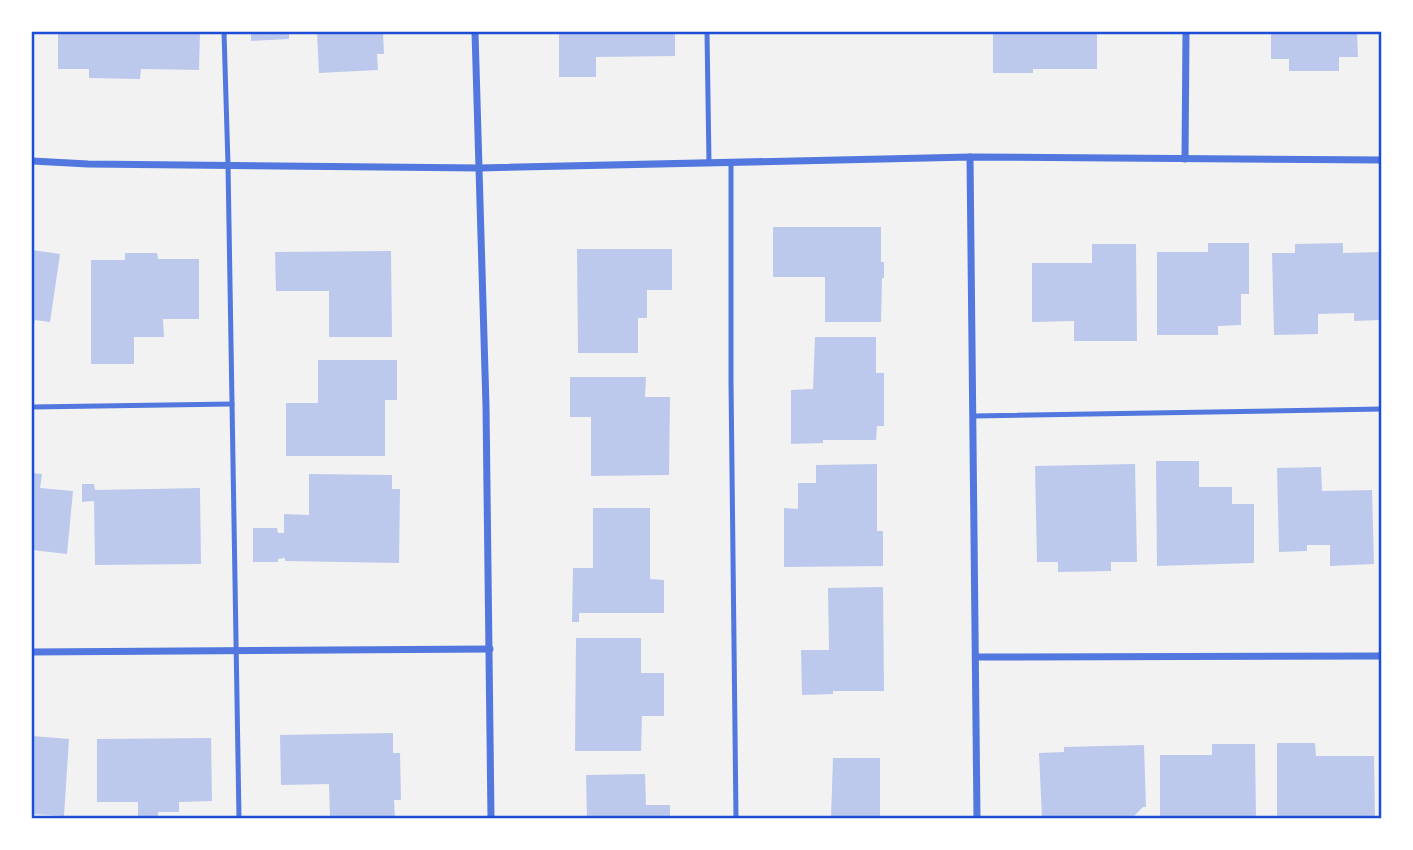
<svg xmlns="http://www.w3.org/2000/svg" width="1413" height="850" font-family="Manrope,sans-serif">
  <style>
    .building { fill: #bdc9ec }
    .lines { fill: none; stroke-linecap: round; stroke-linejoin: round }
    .service { stroke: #5277de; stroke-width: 5 }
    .minor { stroke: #5277de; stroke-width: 7 }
    .neatline { fill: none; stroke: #1d4ed8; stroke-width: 2.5 }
  </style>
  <rect width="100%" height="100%" fill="#f2f2f2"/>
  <g class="building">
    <path d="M58 32H200L199 70 141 69 140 79 89 78V69H58Z"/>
    <path d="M251 32H309V34H289V39L251 41Z"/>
    <path d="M317 32H383L384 54H377L378 70 319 73Z"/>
    <path d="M559 32H675V56L596 57V77H559Z"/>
    <path d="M993 32H1097V69H1033V73H993Z"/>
    <path d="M1271 32H1357L1358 57H1339V71H1289V59H1271Z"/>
    <path d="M773 227H881V262H884V278H882L881 322H825V277H773Z"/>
    <path d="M1208 243H1249V294H1241V325L1218 326V335H1157V252H1208Z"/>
    <path d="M1343 243V253L1381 252 1382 320 1354 321V313L1318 314V334L1274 335 1272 253H1295V244Z"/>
    <path d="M1092 244H1136L1137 341H1074V321L1032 322V263H1092Z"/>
    <path d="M577 249H672V290H647V318H638V353H578Z"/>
    <path d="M32 250 60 254 50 322 35 320 33 330Z"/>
    <path d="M391 251 392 337H329V291H276L275 252Z"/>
    <path d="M125 253H157L158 259H199V319H163L164 337H134V364H91V260H125Z"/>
    <path d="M815 337H876V373H884V426H877L876 440H823V443L791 444V390L813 389Z"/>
    <path d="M318 360H397V400H385V456H286V403H318Z"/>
    <path d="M570 377H646L645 397H670L669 475 591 476V417H570Z"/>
    <path d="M1156 461H1199V487H1232V504H1254V563L1157 566Z"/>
    <path d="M877 464V531H883V566L784 567V508L798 509V483H816V465Z"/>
    <path d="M1135 464 1137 562H1111V571L1058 572V562H1037L1035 466Z"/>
    <path d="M1321 467 1322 491 1372 490 1374 564 1330 566V545H1307V551L1279 552 1277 468Z"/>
    <path d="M32 473 42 474 40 488 73 491 67 554 32 550Z"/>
    <path d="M309 474 392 475V489H400L399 563 285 561V558L278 559V562H253V528H277L278 533H284V514L309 515Z"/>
    <path d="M82 484H94L95 490 200 488 201 564 95 565 94 501 82 502Z"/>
    <path d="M593 508H650V579L664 580V613H579V622H572L573 568H593Z"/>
    <path d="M883 587 884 691H833V694L802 695 801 650H829L828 588Z"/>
    <path d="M576 638H641V673H664V716H642L641 751H575Z"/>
    <path d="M393 733V753H400L401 800H394L395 818H330L329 784 281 785 280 735Z"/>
    <path d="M32 736 69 739 64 816 32 814Z"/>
    <path d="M211 738 212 801 179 802V812H158V818H138V802H97V739Z"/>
    <path d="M1277 743H1315L1316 756H1374L1375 818H1277Z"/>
    <path d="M1212 744H1255L1256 817 1160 818V755H1212Z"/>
    <path d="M1144 745 1146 807H1143L1132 818H1042L1039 753 1064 752V747Z"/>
    <path d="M833 758H880V818H831Z"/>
    <path d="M645 774 646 805H670V818H587L586 775Z"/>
  </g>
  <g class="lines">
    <g class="service">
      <path d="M224 32 228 165 239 818"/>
      <path d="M707 32 709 163"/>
      <path d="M731 162V382L736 818"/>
      <path d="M32 407 232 404"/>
      <path d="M974 416 1382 409"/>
    </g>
    <g class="minor">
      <path d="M475 32 486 406 491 818"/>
      <path d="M970 157 977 818"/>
      <path d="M1185 159 1186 32"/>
      <path d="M32 161 88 164 480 168 970 157 1382 160"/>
      <path d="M32 652 490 649"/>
      <path d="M976 657 1382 656"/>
    </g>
  </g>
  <rect width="1413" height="850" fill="none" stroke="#ffffff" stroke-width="66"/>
  <rect x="33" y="33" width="1347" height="784" class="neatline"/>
</svg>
